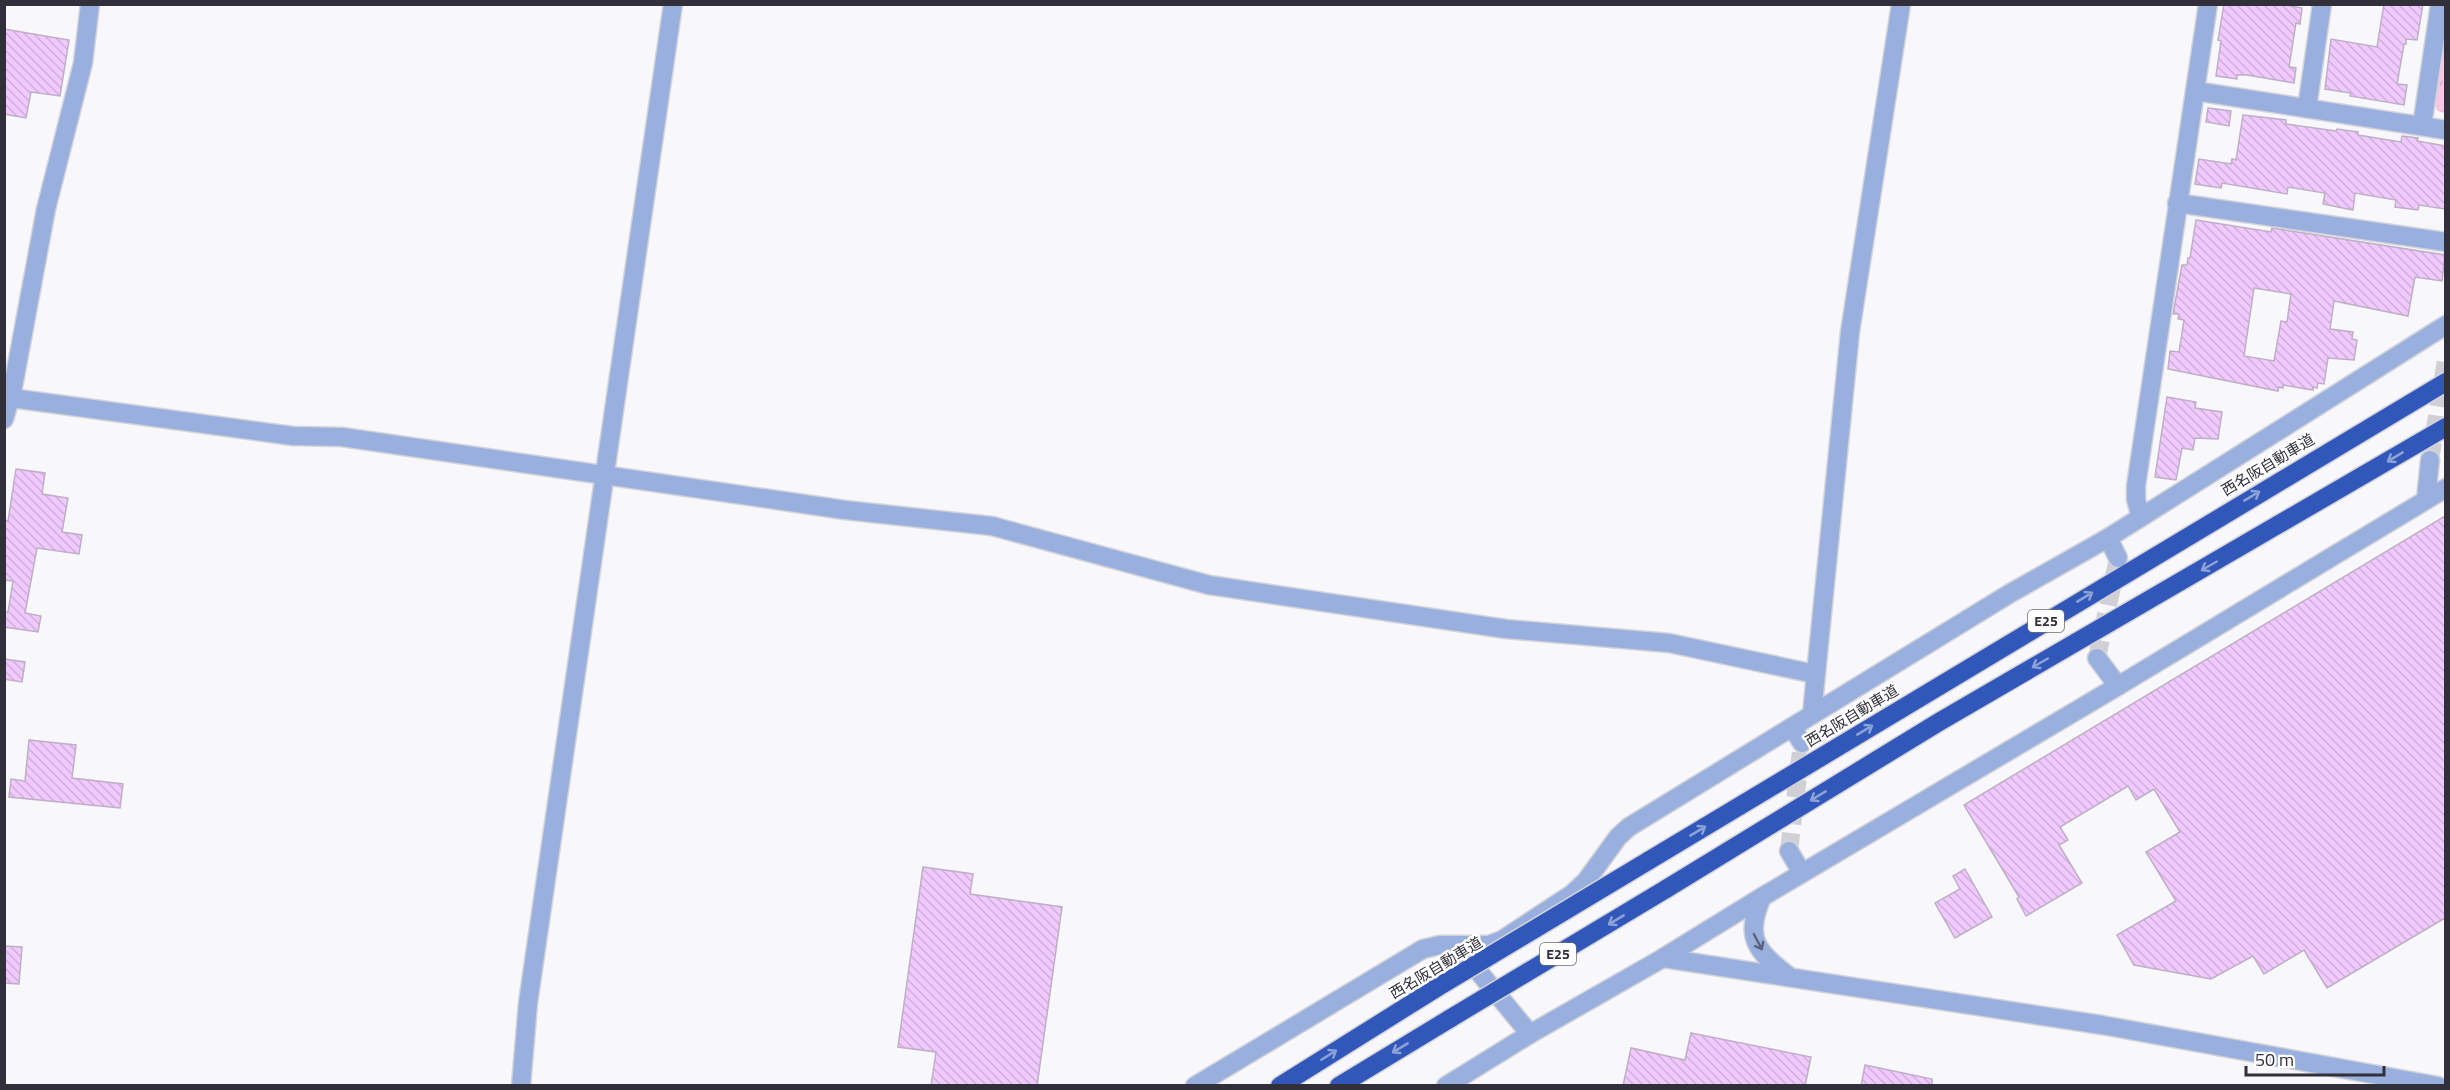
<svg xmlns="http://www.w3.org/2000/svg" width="2450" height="1090" font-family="'Titillium Web','Noto Sans JP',sans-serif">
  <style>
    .park { fill: url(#park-tufts) }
    .building { fill: url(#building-back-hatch); stroke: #bfaec5; stroke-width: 1.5; fill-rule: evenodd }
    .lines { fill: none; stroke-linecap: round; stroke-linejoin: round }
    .minor-tunnel { stroke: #cfcfd5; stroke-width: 18; stroke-dasharray: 18 9; stroke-linecap: butt }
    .minor-casing { stroke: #d3d3d9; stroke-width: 21 }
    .highway-casing { stroke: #d3d3d9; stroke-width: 21 }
    .minor { stroke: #99b0df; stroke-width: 18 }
    .highway { stroke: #3057b9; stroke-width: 18 }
    .highway-bridge-casing { stroke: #d3d3d9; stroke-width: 21; stroke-linecap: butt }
    .highway-bridge { stroke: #3057b9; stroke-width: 18 }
    .oneway { stroke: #8da3d8 }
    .oneway2 { stroke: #5b637c }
    .labels { text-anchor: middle; stroke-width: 5; stroke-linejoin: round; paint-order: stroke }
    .shield { fill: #fff; stroke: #6f6e75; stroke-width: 1.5 }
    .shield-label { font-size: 14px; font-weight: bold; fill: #31303a }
    .street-label { font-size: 15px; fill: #31303a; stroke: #fff }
  </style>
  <defs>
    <pattern id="park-tufts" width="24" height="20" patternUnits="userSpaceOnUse" patternTransform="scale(1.5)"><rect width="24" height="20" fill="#f9c5e4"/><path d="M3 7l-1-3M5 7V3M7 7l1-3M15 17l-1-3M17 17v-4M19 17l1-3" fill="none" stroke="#d6aac4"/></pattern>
    <pattern id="building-back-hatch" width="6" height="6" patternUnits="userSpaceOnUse" patternTransform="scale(1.5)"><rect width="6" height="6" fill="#f0cafe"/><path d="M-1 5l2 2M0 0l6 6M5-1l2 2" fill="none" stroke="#ceaeda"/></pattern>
  </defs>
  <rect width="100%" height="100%" fill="#f7f7fc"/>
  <path class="park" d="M2445 10V113L2438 111 2433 104Z"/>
  <g class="building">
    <path d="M2224 4H2280L2302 8 2300 24 2296 23 2289 67 2296 68 2294 83 2247 75H2237V79L2216 76 2221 41 2218 40Z"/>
    <path d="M2384 4H2423L2417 40 2406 39V44H2404L2397 84 2407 85 2404 105 2350 96 2351 93 2325 89 2331 39 2377 47Z"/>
    <path d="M4 29 69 40 60 96 31 92 26 118 4 114Z"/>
    <path d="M2208 108 2231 111 2229 126 2206 122Z"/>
    <path d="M2243 115 2286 120V124L2336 131 2337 129 2358 132V135L2401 142 2402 136 2418 138 2417 141 2445 146V209L2419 205 2418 210 2395 207 2396 200 2355 193 2353 210 2323 204 2325 193 2288 187 2287 194 2222 183 2221 188 2195 184 2199 159 2231 164 2232 159 2236 160Z"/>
    <path d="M2196 220 2271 232 2272 228 2445 255 2442 281 2415 277 2408 316 2334 301 2330 329 2353 332 2352 339 2357 340 2354 360 2328 358 2324 384 2318 383 2317 388 2313 387V390L2283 385V388L2279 387 2278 391 2168 369 2170 351 2179 352 2184 320 2178 319 2179 314H2173L2182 265H2187L2188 258H2190ZM2254 288 2291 294 2287 322 2281 321 2274 361 2244 356Z"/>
    <path d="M2167 397 2196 402 2195 408 2222 412 2218 439 2195 438 2193 450 2182 448 2176 480 2155 477Z"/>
    <path d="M16 469 45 473 42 494 68 498 62 532 82 535 79 554 37 548 25 613 41 616 38 632 4 627V612H8L13 581 4 580V520L8 521Z"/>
    <path d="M2445 516V918L2327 988 2304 950 2264 974 2253 956 2211 979 2134 965 2117 935 2176 901 2146 852 2180 832 2154 789 2136 800 2128 786 2060 827 2068 840 2059 845 2082 883 2026 916 2017 899 2019 897 1964 805Z"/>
    <path d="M4 659 25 662 22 682 4 679Z"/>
    <path d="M29 740 76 745 72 778 123 784 120 808 9 797 11 779 25 781Z"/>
    <path d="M923 867 973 874 970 894 1062 907 1037 1086H931L936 1052 898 1047Z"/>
    <path d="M1965 869 1992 917 1955 938 1935 903 1960 889 1953 876Z"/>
    <path d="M4 946 22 947 19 984 4 983Z"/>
    <path d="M1691 1033 1811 1057 1805 1086H1623L1631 1048 1685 1060Z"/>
    <path d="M1865 1065 1932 1079V1086H1861Z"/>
  </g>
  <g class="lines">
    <g class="minor-tunnel">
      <path d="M2430 460 2446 360"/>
      <path d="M2097 658 2118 558"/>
      <path d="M1789 851 1802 743"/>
    </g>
    <g class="minor-casing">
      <g id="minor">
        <path d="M2195 91 2446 130"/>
        <path d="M2307 108 2322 4"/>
        <path d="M2422 126 2440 4"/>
        <path d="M2177 203 2446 242"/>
        <path d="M11 398 293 436 342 437 845 510 992 526 1209 585 1506 629 1669 643 1815 674"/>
        <path d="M4 419 12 392 46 209 83 63 90 4"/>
        <path d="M2426 499 2430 460"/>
        <path d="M2141 517 2136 500V486L2208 4"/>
        <path d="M2108 538 2118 558"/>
        <path d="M2097 658 2118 686"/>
        <path d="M1812 714 1850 332 1901 4"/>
        <path d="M1792 727 1802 743"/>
        <path d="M1789 851 1802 873"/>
        <path d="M1762 897C1744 938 1756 951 1790 977"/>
        <path d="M1464 954 1530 1034"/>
        <path d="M1663 958 2102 1025 2438 1086"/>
        <path d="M521 1086 528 1003 673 4"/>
        <path d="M1195 1086 1423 949 1440 945H1489L1502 940 1572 894 1586 881 1618 837 1629 827 2009 594 2108 538 2446 325"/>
        <path d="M1446 1086 1530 1034 1663 958 1762 897 2118 686 2446 488"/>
      </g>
    </g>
    <g class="highway-casing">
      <g id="highway">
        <path d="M1648 861 2446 382"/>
        <path d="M1666 889 1939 722 2446 427"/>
        <path d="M1280 1086 1438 987"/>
        <path d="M1339 1086 1451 1018"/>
      </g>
    </g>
    <use href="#minor" class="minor"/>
    <use href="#highway" class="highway"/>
    <g class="highway-bridge-casing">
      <g id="highway-bridge">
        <path d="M1438 987 1648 861"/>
        <path d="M1451 1018 1666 889"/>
      </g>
    </g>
    <use href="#highway-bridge" class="highway-bridge"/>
  </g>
  <defs><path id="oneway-shaft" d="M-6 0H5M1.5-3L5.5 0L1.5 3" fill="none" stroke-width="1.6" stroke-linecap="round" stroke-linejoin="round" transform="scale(1.5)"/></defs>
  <g class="oneway">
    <use href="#oneway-shaft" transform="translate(2395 457) rotate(149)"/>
    <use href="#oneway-shaft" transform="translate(2252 496) rotate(-31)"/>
    <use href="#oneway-shaft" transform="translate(2209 566) rotate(150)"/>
    <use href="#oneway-shaft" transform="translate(2085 597) rotate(-31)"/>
    <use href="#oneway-shaft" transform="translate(2040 663) rotate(150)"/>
    <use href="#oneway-shaft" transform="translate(1865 730) rotate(-31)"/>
    <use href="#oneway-shaft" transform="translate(1818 796) rotate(149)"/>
    <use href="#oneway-shaft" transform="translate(1698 831) rotate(-31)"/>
    <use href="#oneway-shaft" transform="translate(1616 920) rotate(149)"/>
    <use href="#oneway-shaft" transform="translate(1400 1048) rotate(149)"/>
    <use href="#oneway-shaft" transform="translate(1329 1055) rotate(-32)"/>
  </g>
  <use class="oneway2" href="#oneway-shaft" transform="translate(1758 942) rotate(62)"/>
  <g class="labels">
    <g class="shield">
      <rect x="2028" y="610" width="36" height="22" rx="4.5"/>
      <rect x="1540" y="943" width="36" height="22" rx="4.5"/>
    </g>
    <g class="shield-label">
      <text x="2046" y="626">E25</text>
      <text x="1558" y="959">E25</text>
    </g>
    <g class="street-label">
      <text transform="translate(2268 465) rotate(-31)" y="5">西名阪自動車道</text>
      <text transform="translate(1852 716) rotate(-31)" y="5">西名阪自動車道</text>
      <text transform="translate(1436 968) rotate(-31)" y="5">西名阪自動車道</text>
    </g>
  </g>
  <rect width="2450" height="1090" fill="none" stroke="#31303a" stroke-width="12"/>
  <path d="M2246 1066v9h138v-9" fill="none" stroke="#31303a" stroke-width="3"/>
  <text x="2255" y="1066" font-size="18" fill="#31303a" stroke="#ffffff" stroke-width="4.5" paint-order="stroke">50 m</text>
</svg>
